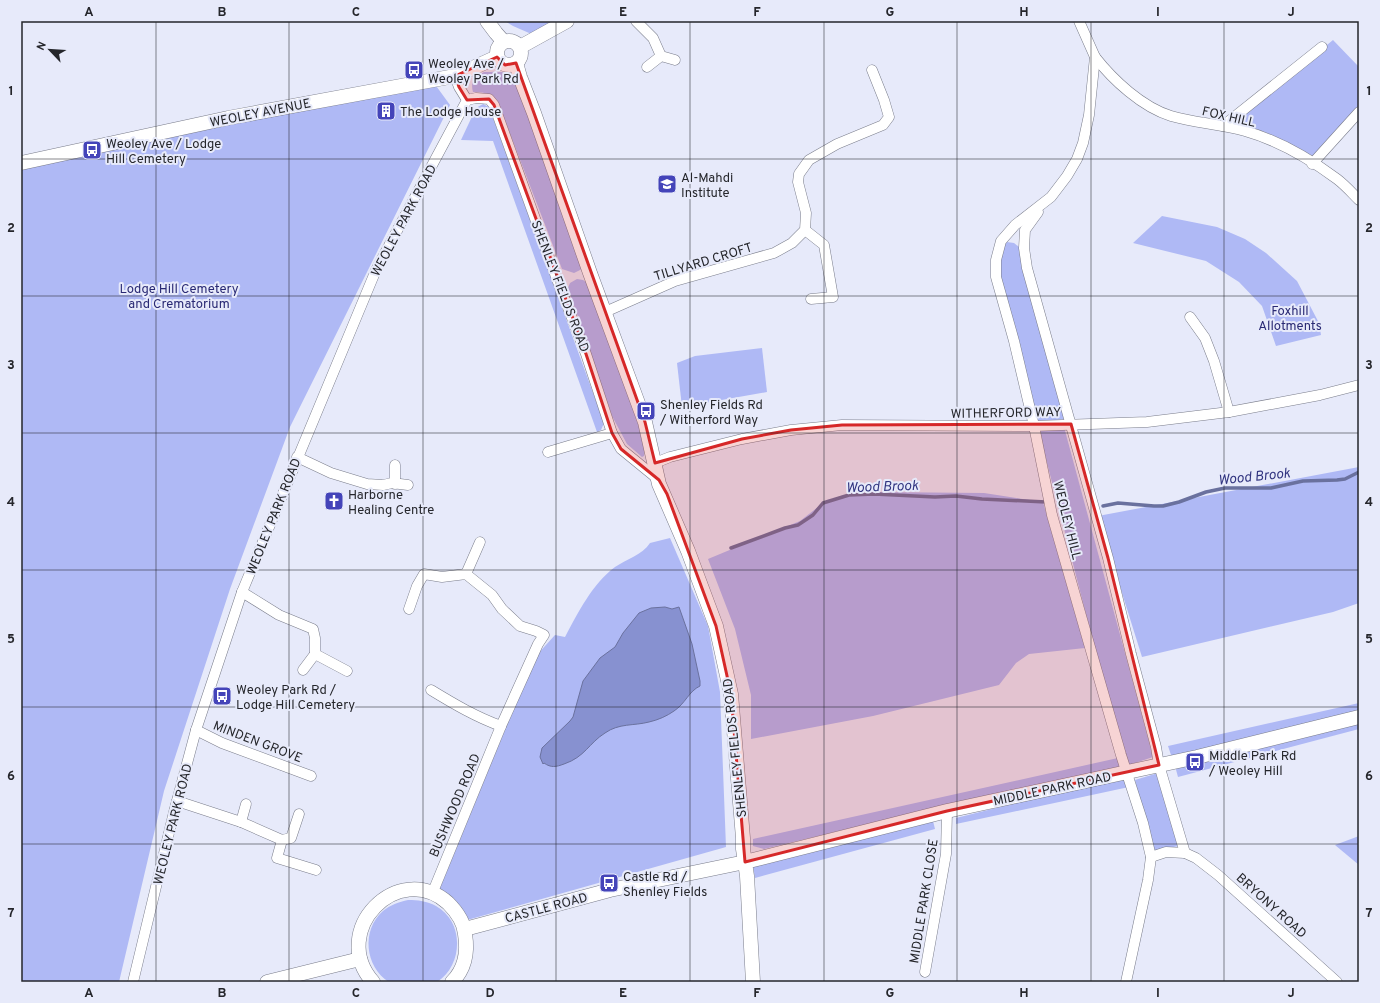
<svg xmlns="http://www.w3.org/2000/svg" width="1380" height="1003" font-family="Overpass,sans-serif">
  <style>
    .green { fill: #afb9f5 }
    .water { fill: #8791d0; stroke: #6a719e }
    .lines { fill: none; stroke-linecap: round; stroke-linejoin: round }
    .stream { stroke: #6a719e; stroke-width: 3.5 }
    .street-casing { stroke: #7a7d8b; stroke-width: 11 }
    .secondary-casing { stroke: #7a7d8b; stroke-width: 15 }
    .street { stroke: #fff; stroke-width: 10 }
    .secondary { stroke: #fff; stroke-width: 14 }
    .marked { fill: #d62828; fill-opacity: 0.2; stroke: #d62828; stroke-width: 3; stroke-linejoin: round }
    .grid { fill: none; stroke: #25262b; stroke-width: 1; stroke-opacity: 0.55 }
    .labels { text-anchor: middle; stroke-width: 4; stroke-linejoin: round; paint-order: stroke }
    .poi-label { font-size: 13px; fill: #25262b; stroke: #e7eafa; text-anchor: start }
    .street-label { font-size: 13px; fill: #25262b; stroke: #e7eafa }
    .park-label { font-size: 13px; fill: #292974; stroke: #e7eafa }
    .water-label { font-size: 14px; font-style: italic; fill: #323580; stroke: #e7eafa }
    .neatline { fill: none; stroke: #25262b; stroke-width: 1.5 }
    .grid-label { font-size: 13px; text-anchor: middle; font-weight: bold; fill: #25262b }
  </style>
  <rect width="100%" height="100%" fill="#e7eafa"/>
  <g class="green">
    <path d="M505 21H559L536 36 513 26Z"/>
    <path d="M1333 40 1359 67V108L1315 157 1265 132 1232 123Z"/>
    <path d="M484 72C499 72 508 69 516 83L583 267 580 270 574 273 562 269 497 100C489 93 484 92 473 92 470 81 475 77 484 72Z"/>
    <path d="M434 83 450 105 290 427 230 589 164 791 119 982H21V166Z"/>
    <path d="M483 104 489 107 604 423 601 430 597 432 493 141 461 140 476 108Z"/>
    <path d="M1162 216 1217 227 1245 239 1266 253 1297 281 1319 323 1321 335 1276 346 1262 306 1239 282 1206 261 1133 243Z"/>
    <path d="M1007 242 1014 243 1019 247 1065 419 1036 422 1003 299 999 261 1004 245Z"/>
    <path d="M577 279 583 280 586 282C602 325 621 368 634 412 639 426 646 441 644 456L642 457 627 444 612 416 568 288 570 283Z"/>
    <path d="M762 348 767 392 682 407 677 363 695 356Z"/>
    <path d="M1064 427 1153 757 1129 765 1096 653 1038 428Z"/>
    <path d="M1359 467V603L1333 612 1142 657 1098 516Z"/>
    <path d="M874 492 984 493 1043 502 1085 648 1029 654 1016 663 999 685 873 716 751 739V695L735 629 708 559 800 521 827 500Z"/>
    <path d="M670 538 708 626 720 692 726 847 460 922 440 895V888L535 657 555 635 565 637C578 613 592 584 615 567 627 559 642 555 650 543Z"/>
    <path d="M1359 703V712L1172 758 1168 746Z"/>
    <path d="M1359 721V729L1178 777 1175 766Z"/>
    <path d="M1118 758 1123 768 938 807 764 849 753 846V839Z"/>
    <path d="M1158 773 1179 846 1153 851 1135 780Z"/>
    <path d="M1125 776 1129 787 956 824V818Z"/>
    <path d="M933 821 935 829 755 878 753 866Z"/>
    <path d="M1359 836V865L1335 845Z"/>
    <path d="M408 900C418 900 427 901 436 906 464 921 464 965 437 982H389C365 967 361 930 383 911 390 905 399 902 408 900Z"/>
  </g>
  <path class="water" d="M665 607 672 609 679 607 692 644 700 681V686C689 691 685 704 674 711 667 716 658 720 649 722 634 726 619 723 605 733 589 743 585 757 564 764 556 767 551 768 544 763L543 764 540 757 542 748 570 721 573 717 583 681 600 658 615 647 623 633 639 613 651 608Z"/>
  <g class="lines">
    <g class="stream">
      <path d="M1103 506 1118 503 1154 506H1163L1179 502 1206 492 1225 488H1271L1303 481 1337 480 1345 479 1359 472"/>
      <path d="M731 548 785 528 798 525 813 515 823 503 849 495 874 494 935 497 956 496 982 499 1046 502"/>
    </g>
    <g class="street-casing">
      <g id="street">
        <path d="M636 21 653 38 661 56"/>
        <path d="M1079 21 1095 57 1089 115 1083 143 1077 159 1067 176 1051 197 1015 225 1001 241 996 260V277L1014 341 1034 426 1052 515 1121 755 1143 823 1151 857 1148 880 1126 982"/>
        <path d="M1095 57C1113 80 1142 107 1171 116 1195 123 1221 124 1245 131 1277 140 1310 159 1337 179 1345 185 1352 193 1359 200"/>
        <path d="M647 67 661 56 675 60"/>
        <path d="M467 100 476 98 489 99 494 105 558 282 586 354 612 433 621 449 659 480"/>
        <path d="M1223 126 1322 47"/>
        <path d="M1312 164 1359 112"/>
        <path d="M1038 212 1025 230 1024 248 1027 268 1108 558 1131 654 1156 747 1159 765 1185 853"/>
        <path d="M805 230 824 245 833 297 811 299"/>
        <path d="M605 312 675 281 774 253 792 243 805 230 806 213 798 182 799 174 809 160 837 144 883 125 889 117 884 100 872 70"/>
        <path d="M1190 317 1205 338 1214 361 1229 412"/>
        <path d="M548 452 612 433"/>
        <path d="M297 457 331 473 367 484 383 485 392 483 408 485"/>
        <path d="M655 463 670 457 742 439 791 430 842 425 1034 426 1147 422 1229 412 1320 395 1359 385"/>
        <path d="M395 465V484"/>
        <path d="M466 574 480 542"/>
        <path d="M242 592 279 615 313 629 315 638V654L347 671"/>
        <path d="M409 609 417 586 424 574 442 577 466 574 492 595 502 609 520 626 536 631 544 635 538 644 501 726 432 894"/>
        <path d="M303 670 315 654"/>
        <path d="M431 690C454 704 476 717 501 726"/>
        <path d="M196 730 222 743 311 776"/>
        <path d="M177 801 241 822 282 840 277 858 316 870"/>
        <path d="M241 822 246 804"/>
        <path d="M282 840 291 838 299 814"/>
        <path d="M1151 857 1166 852 1185 853 1196 858 1218 875 1337 982"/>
        <path d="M925 972 946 854 947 811"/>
        <path d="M133 982 174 812 196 730 242 592 376 270 467 100 459 87 455 76"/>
      </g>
    </g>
    <g class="secondary-casing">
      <g id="secondary">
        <path d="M487 21 496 33 503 41"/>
        <circle cx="509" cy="53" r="12"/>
        <path d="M520 47 567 21"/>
        <path d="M516 63 520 77 534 113 590 273 645 422 659 484 688 551 716 626 731 694 743 838V849L747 876 753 982"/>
        <path d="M21 163 228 118 455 76 497 57"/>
        <path d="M465 929 610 890 745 862 947 811 1197 757 1359 717"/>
        <path d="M267 982 360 959"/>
        <path d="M373 982C328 931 398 859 448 903 457 912 464 922 465 934 468 952 465 969 452 982"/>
      </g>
    </g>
    <use href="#street" class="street"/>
    <use href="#secondary" class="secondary"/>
  </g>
  <path class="marked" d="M497 57 505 65 516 63 645 422 655 463 742 439 791 430 842 425 1071 424 1108 558 1159 765 947 811 745 862 731 694 716 626 667 494 659 480 621 449 612 433 586 354 494 105 489 99 467 100 459 87 455 76Z"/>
  <path class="grid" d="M156 21V982M289 21V982M423 21V982M556 21V982M690 21V982M824 21V982M957 21V982M1091 21V982M1224 21V982M21 159H1359M21 296H1359M21 433H1359M21 570H1359M21 707H1359M21 844H1359"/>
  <defs>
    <g id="bus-square" transform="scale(1)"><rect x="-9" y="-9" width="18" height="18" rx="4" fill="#4444b9" stroke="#e7eafa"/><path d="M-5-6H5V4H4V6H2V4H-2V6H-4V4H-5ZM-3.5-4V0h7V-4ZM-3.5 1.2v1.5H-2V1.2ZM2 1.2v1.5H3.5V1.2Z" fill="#fff"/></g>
    <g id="building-square" transform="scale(1)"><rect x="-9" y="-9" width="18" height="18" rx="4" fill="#4444b9" stroke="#e7eafa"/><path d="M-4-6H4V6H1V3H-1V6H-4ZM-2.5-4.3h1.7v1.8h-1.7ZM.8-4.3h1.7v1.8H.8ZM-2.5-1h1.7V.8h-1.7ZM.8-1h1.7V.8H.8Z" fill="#fff"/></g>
    <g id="university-square" transform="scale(1)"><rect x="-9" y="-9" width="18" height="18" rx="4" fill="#4444b9" stroke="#e7eafa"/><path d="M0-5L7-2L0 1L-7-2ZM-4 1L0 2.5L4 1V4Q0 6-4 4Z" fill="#fff"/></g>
    <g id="church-square" transform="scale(1)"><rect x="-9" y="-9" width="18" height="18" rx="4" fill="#4444b9" stroke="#e7eafa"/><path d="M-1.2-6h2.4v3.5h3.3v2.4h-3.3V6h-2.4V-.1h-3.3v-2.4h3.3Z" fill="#fff"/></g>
  </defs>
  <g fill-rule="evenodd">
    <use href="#bus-square" x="414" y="70"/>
    <use href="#building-square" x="386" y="111"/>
    <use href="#bus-square" x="92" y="150"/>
    <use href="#university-square" x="667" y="184"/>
    <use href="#bus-square" x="646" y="411"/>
    <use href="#church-square" x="334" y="501"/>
    <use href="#bus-square" x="222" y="696"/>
    <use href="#bus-square" x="1195" y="762"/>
    <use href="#bus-square" x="609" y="883"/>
  </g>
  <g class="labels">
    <g class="poi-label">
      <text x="428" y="68">Weoley Ave /<tspan x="428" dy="15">Weoley Park Rd</tspan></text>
      <text x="400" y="116">The Lodge House</text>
      <text x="106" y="148">Weoley Ave / Lodge<tspan x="106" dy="15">Hill Cemetery</tspan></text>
      <text x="681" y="182">Al-Mahdi<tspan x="681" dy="15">Institute</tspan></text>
      <text x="660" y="409">Shenley Fields Rd<tspan x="660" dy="15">/ Witherford Way</tspan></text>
      <text x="348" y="499">Harborne<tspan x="348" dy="15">Healing Centre</tspan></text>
      <text x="236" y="694">Weoley Park Rd /<tspan x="236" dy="15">Lodge Hill Cemetery</tspan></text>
      <text x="1209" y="760">Middle Park Rd<tspan x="1209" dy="15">/ Weoley Hill</tspan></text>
      <text x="623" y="881">Castle Rd /<tspan x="623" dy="15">Shenley Fields</tspan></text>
    </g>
    <g class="street-label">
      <text transform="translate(260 112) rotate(-11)" y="5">WEOLEY AVENUE</text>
      <text transform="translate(1229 116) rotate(13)" y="5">FOX HILL</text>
      <text transform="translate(403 220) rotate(-62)" y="5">WEOLEY PARK ROAD</text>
      <text transform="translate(703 261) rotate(-17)" y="5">TILLYARD CROFT</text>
      <text transform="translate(561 286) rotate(69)" y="5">SHENLEY FIELDS ROAD</text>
      <text transform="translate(1006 412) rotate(-1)" y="5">WITHERFORD WAY</text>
      <text transform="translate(273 516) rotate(-68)" y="5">WEOLEY PARK ROAD</text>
      <text transform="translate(1068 520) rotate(76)" y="5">WEOLEY HILL</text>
      <text transform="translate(258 741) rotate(21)" y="5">MINDEN GROVE</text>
      <text transform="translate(734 748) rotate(-96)" y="5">SHENLEY FIELDS ROAD</text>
      <text transform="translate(1052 788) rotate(-12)" y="5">MIDDLE PARK ROAD</text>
      <text transform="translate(454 805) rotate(-67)" y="5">BUSHWOOD ROAD</text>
      <text transform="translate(172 824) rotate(-76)" y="5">WEOLEY PARK ROAD</text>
      <text transform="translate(923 901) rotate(-81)" y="5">MIDDLE PARK CLOSE</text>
      <text transform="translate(1272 905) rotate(42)" y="5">BRYONY ROAD</text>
      <text transform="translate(546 907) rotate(-15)" y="5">CASTLE ROAD</text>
    </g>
    <g class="park-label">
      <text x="179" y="293">Lodge Hill Cemetery<tspan x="179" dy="15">and Crematorium</tspan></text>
      <text x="1290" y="315">Foxhill<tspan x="1290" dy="15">Allotments</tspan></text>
    </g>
    <g class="water-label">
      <text transform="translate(1254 476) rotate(-6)" y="5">Wood Brook</text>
      <text transform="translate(882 486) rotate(-2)" y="5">Wood Brook</text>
    </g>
  </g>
  <rect width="1380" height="1003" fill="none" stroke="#e7eafa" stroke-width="44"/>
  <g transform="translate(50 50) rotate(295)" stroke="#e7eafa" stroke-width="3" paint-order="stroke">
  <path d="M0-3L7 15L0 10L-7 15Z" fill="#25262b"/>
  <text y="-6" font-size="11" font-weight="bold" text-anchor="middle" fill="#25262b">N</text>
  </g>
  <rect x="22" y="22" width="1336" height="959" class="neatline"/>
  <g class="grid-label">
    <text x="89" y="16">A</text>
    <text x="222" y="16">B</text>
    <text x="356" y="16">C</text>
    <text x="490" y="16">D</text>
    <text x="623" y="16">E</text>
    <text x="757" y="16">F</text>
    <text x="890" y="16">G</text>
    <text x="1024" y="16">H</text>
    <text x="1158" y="16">I</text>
    <text x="1291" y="16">J</text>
    <text x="11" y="95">1</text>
    <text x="1369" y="95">1</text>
    <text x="11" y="232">2</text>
    <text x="1369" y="232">2</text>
    <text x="11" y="369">3</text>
    <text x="1369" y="369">3</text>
    <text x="11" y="506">4</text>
    <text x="1369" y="506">4</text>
    <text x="11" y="643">5</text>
    <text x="1369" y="643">5</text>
    <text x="11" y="780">6</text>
    <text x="1369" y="780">6</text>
    <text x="11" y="917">7</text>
    <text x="1369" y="917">7</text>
    <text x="89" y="997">A</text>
    <text x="222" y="997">B</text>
    <text x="356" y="997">C</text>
    <text x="490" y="997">D</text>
    <text x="623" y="997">E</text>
    <text x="757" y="997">F</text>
    <text x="890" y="997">G</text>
    <text x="1024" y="997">H</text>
    <text x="1158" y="997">I</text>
    <text x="1291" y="997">J</text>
  </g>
</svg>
